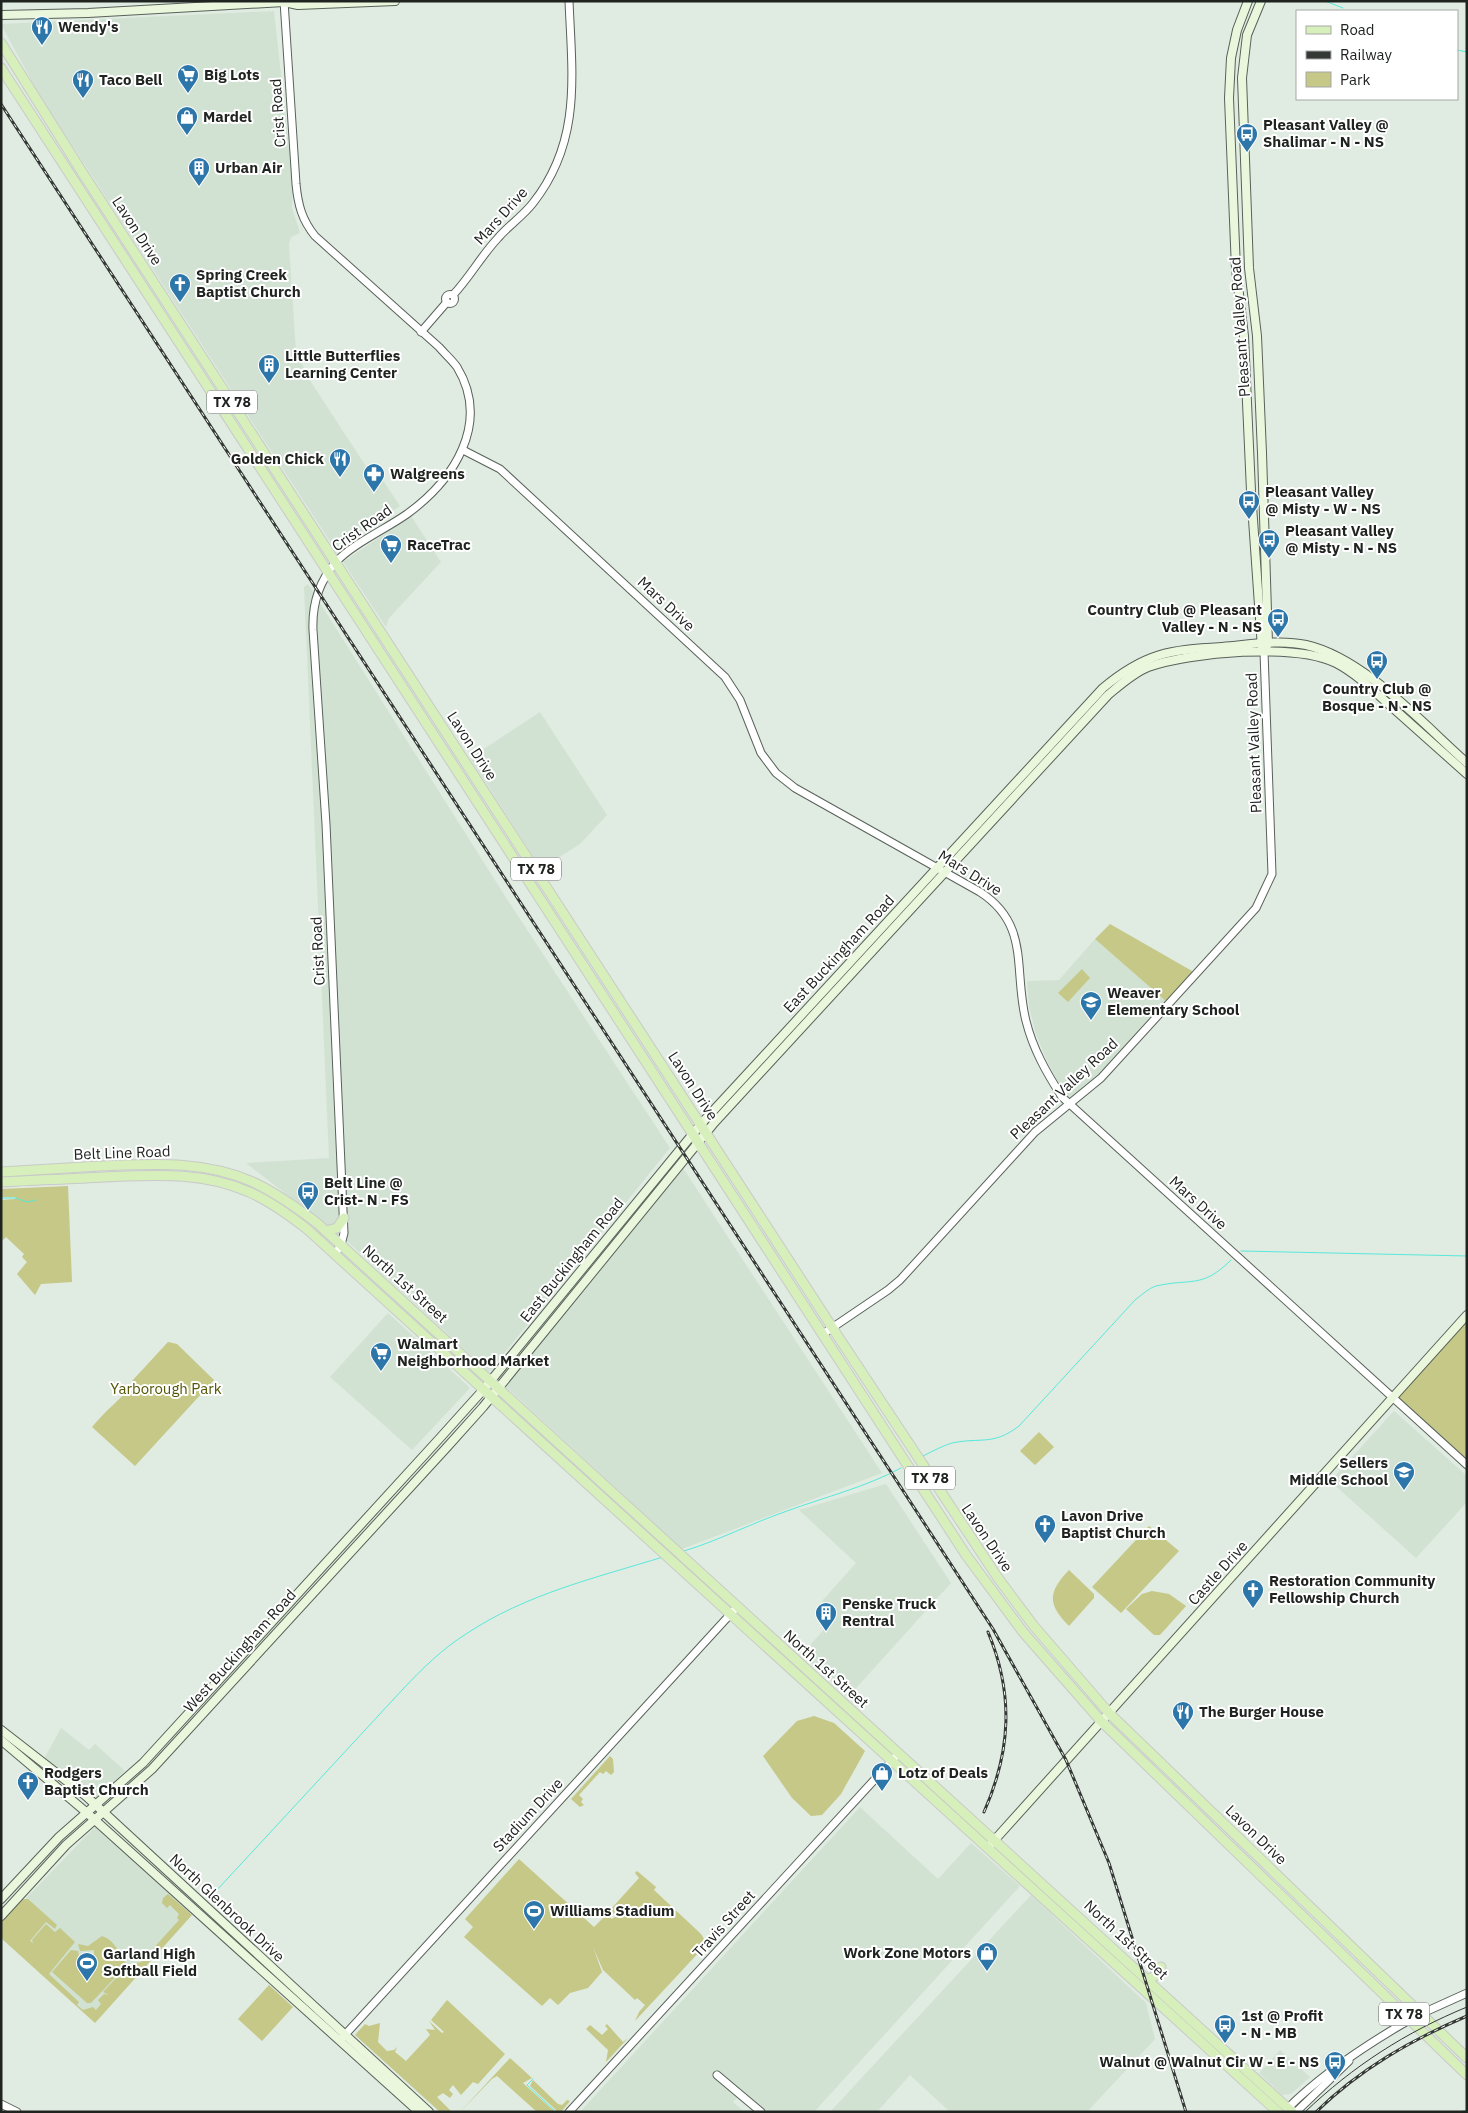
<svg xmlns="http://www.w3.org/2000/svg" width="1468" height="2113" font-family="'IBM Plex Sans',sans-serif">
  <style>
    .built { fill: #d1e2d3 }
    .green { fill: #c5c886 }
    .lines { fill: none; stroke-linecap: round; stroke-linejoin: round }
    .stream { stroke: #57e9db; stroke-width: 1 }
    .tertiary-casing { stroke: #59625a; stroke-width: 9 }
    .secondary-casing { stroke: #59625a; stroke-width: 10 }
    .primary-casing { stroke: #c9caca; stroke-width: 11 }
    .tertiary { stroke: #fff; stroke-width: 7 }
    .secondary { stroke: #ebf7dd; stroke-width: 8 }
    .primary { stroke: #d6efbb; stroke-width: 9 }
    .tram { stroke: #353936; stroke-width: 1 }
    .rail-casing { stroke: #353936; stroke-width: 3 }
    .rail { stroke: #fff; stroke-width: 1; stroke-dasharray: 4; stroke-linecap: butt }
    .tertiary-bridge-casing { stroke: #59625a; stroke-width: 9; stroke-linecap: butt }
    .tertiary-bridge { stroke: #fff; stroke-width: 7 }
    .labels { text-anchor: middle; stroke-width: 4; stroke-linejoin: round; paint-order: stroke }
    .shield { fill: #fff; stroke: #636664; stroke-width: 1 }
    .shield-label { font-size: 14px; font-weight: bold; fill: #202421 }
    .poi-label { font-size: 15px; font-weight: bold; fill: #202421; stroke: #fff; text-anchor: start }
    .street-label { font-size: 15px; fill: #202421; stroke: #fff }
    .park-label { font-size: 15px; fill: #545505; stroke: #fff }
  </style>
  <rect width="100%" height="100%" fill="#e0ebe1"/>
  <g class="built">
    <path d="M274 11 293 184 292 208 300 233 291 237 289 244 296 351 309 379 373 477 382 479 400 506 335 549 38 93 1 24Z"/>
    <path d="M411 516 441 562 389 618 386 627 343 562Z"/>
    <path d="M308 584 505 896 670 1148 489 1372 348 1242 246 1163 329 1158 304 587Z"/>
    <path d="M540 712 607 815 580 844 541 869 470 758Z"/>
    <path d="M1095 939 1167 1002 1098 1077 1069 1098 1064 1093 1047 1061 1036 1034 1029 1007 1027 981 1059 980Z"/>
    <path d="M683 1168 882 1473 682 1549 505 1386Z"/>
    <path d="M388 1313 470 1388 412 1450 330 1377Z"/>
    <path d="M1394 1411 1467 1476V1502L1416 1558 1330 1481Z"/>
    <path d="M886 1484 951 1583 848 1697 802 1654 837 1615 822 1601 856 1563 799 1510Z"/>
    <path d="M61 1728 89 1750 95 1744 125 1771 95 1799 44 1759Z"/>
    <path d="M860 1807 938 1879 971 1843 1020 1886 814 2112H765L743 2091 733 2102 744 2112H580Z"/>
    <path d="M97 1825 190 1911 92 2019 1 1938V1924Z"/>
    <path d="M1031 1895 1146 2003 1155 2039 1087 2112H950L910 2075 877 2112H830Z"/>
    <path d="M1280 2050 1310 2077 1291 2094 1282 2095 1259 2073Z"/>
  </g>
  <g class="green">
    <path d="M1110 924 1192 971V974L1167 1002 1095 939Z"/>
    <path d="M1082 969 1090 978 1068 1002 1058 993Z"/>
    <path d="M68 1186 72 1282 41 1284 35 1295 17 1274 27 1262 22 1257 24 1254 6 1237 3 1240 1 1237V1200L15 1199 16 1197H1V1189Z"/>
    <path d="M1467 1320V1461L1397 1398Z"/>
    <path d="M168 1342 177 1344 214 1380 135 1466 92 1427C106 1410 121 1399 134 1383L132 1381Z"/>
    <path d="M1039 1432 1054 1447 1035 1465 1020 1451Z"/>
    <path d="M1149 1526 1179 1551 1121 1613 1092 1587Z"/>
    <path d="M1069 1570 1094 1594V1598L1069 1626C1047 1604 1048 1592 1069 1570Z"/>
    <path d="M1152 1591 1169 1594 1186 1606 1160 1635H1154L1126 1609 1142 1594Z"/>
    <path d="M814 1716 834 1723 865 1751 841 1794 822 1815 811 1816 792 1798 763 1756 797 1721Z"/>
    <path d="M610 1756 613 1759 614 1772 611 1775 606 1771 603 1774 600 1772 579 1795 583 1799 581 1802 584 1805 580 1807 571 1799Z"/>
    <path d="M519 1859 594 1927 606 1915 612 1919 616 1916 610 1910 639 1878 635 1873 637 1871 656 1887 654 1890 701 1934 704 1939 702 1949 635 2021 639 2012 645 2005 637 1998 635 2000 603 1970 593 1947 602 1972 588 1988 570 1993 558 2005 550 1998 542 2006 464 1937 473 1927 465 1919Z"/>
    <path d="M168 1894 192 1915 95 2023 1 1938V1922L23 1899H28L57 1925 55 1929 46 1922 30 1941 33 1943 32 1940 46 1924 55 1932 60 1928 75 1942 49 1974 79 2002 77 2005 83 2010 93 2007 96 2010 101 2004 98 2000 104 1994 109 1995 103 1992 128 1965 141 1962 179 1920 177 1918 179 1914 170 1905 167 1908 162 1903 163 1898Z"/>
    <path d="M102 1936C115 1940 120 1955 127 1965L91 2003H87L52 1972 71 1950 78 1951 79 1956 94 1955V1950L80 1951 78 1944 88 1946Z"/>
    <path d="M269 1985 293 2007 262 2041 238 2019Z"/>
    <path d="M447 2000 505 2054 478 2084 473 2082 461 2095 453 2085 449 2090 453 2094 450 2098 443 2093 437 2097 452 2112H440L355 2035 365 2024 369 2026 380 2023 378 2042 387 2051 394 2050 397 2047 395 2052 406 2061 430 2035 426 2029 435 2030 429 2021 442 2033 444 2032 431 2020Z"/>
    <path d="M607 2024 623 2042 628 2038 606 2062 608 2050 586 2029 590 2025 602 2035 608 2029 605 2026Z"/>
    <path d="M510 2058 532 2078 523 2083 555 2112H537L497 2076 492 2079 460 2112Z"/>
    <path d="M533 2080 558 2104 562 2105 567 2100 570 2101 561 2112H555L556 2110 530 2086Z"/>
  </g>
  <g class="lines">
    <g class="stream">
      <path d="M1325 1 1343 8"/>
      <path d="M1457 50 1467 52"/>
      <path d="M1 1198H16L27 1202 36 1200"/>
      <path d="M1241 1251 1467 1256"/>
      <path d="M923 1456C933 1451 942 1446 952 1443 981 1437 993 1446 1019 1426L1136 1299C1142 1295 1149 1288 1156 1286 1191 1278 1202 1289 1231 1260"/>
      <path d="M684 1551C720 1540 752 1523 787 1511 825 1497 866 1487 901 1468"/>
      <path d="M216 1891 403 1689C422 1669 442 1649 466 1634 526 1594 595 1578 663 1557"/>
      <path d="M533 2079 527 2085 554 2110"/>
      <path d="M1459 2112 1467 2110"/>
    </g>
    <g class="tertiary-casing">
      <g id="tertiary">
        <path d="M284 1 296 184C298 205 302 220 315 236L439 347C445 354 452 360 457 367 491 423 454 480 407 514 386 529 352 544 335 563 319 582 312 606 313 630L326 824 344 1233 341 1245 335 1254"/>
        <circle cx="450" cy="299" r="4.5"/>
        <path d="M453 295C470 277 481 256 498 238 509 225 523 216 533 203 582 141 572 75 569 1"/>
        <path d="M421 332 447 302"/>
        <path d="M463 450 500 469 725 677 740 700 761 753 776 773 795 788 980 892C1031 925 1013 970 1026 1021 1033 1049 1046 1072 1062 1097L1467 1465"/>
        <path d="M823 1334 888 1290 900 1280 1035 1132 1101 1078 1256 908 1272 874 1264 652"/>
        <path d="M1425 2012 1467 1993"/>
        <path d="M342 2038 737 1607"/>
        <path d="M717 2075 761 2112"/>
        <path d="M1 2104 17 2112"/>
        <path d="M1288 2108C1322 2074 1363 2047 1404 2023"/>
        <path d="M569 2112 899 1753"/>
        <path d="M1296 2112 1349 2061"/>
      </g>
    </g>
    <g class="secondary-casing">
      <g id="secondary">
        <path d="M1248 1 1237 30 1231 58 1229 98 1236 269 1244 336 1251 491 1262 648"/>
        <path d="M1261 1 1247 35 1242 78 1249 268 1257 336 1262 453 1268 643 1266 648"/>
        <path d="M1 15 88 13 284 2 298 5 395 1"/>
        <path d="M1 1730 86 1796 429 2112"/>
        <path d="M1 1740 86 1812 419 2112"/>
        <path d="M991 1844 1467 1315"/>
        <path d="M1 1899 59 1837 143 1763 439 1439 484 1389 701 1124 1103 688C1145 653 1169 650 1222 647 1249 645 1279 639 1306 645 1364 658 1423 724 1467 763"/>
        <path d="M1 1916 66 1845 152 1769 448 1446 483 1407 714 1123 1108 695C1120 685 1133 673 1148 667 1190 652 1296 643 1336 663 1357 674 1375 692 1393 708 1418 730 1442 752 1467 774"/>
      </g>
    </g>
    <g class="primary-casing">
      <g id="primary">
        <path d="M1 43 82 172 841 1341 998 1578 1033 1625 1109 1713 1467 2058"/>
        <path d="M1 68 908 1466 966 1555 1023 1632 1101 1721 1467 2075"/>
        <path d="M1 1172C34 1170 67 1168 100 1166 152 1164 204 1160 253 1182 276 1193 296 1207 317 1223L1292 2112"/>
        <path d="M1 1182C35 1180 70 1179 104 1177 153 1175 203 1171 249 1192 270 1201 289 1215 307 1229L1278 2112"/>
        <path d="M325 1231 337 1228 344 1218"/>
        <path d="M1148 1980 1156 1975 1161 1967"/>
      </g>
    </g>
    <use href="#tertiary" class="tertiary"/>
    <use href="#secondary" class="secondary"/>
    <use href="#primary" class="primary"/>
    <path class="tram" d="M1305 2112C1353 2066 1406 2032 1467 2007"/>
    <g class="rail-casing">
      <g id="rail">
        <path d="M1 104 993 1629 1066 1760 1109 1863 1186 2112"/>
        <path d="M984 1812C1011 1751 1014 1694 988 1632"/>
        <path d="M1316 2112C1360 2069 1411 2040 1467 2016"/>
      </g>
    </g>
    <use href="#rail" class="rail"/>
    <g class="tertiary-bridge-casing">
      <path id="tertiary-bridge" d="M1404 2023 1425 2012"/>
    </g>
    <use href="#tertiary-bridge" class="tertiary-bridge"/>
  </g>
  <defs>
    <g id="restaurant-pin" transform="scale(1.125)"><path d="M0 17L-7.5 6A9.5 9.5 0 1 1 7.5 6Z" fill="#2c76aa" stroke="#fff"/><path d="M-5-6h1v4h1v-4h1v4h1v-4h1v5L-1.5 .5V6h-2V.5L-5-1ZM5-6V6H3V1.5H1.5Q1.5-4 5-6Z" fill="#fff"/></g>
    <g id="supermarket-pin" transform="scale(1.125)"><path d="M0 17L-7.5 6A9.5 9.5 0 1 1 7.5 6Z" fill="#2c76aa" stroke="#fff"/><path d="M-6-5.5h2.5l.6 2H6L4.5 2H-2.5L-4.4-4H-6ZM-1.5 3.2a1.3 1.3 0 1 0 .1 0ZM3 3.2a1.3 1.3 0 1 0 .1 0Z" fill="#fff"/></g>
    <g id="shop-pin" transform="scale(1.125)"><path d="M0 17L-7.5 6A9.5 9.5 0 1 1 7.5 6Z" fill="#2c76aa" stroke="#fff"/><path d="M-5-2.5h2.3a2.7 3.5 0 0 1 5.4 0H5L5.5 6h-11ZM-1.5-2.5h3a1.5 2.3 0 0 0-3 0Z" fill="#fff"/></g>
    <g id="bus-pin" transform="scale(1.125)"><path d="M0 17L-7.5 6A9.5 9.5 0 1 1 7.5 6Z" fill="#2c76aa" stroke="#fff"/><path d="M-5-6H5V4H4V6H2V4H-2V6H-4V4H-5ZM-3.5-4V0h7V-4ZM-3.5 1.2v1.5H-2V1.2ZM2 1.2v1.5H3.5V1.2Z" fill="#fff"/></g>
    <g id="building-pin" transform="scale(1.125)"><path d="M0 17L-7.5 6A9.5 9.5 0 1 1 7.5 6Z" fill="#2c76aa" stroke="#fff"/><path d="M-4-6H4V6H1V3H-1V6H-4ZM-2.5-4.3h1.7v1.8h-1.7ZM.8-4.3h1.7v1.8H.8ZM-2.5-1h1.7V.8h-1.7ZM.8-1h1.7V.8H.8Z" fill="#fff"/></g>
    <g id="church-pin" transform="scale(1.125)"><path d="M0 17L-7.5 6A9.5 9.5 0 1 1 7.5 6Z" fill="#2c76aa" stroke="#fff"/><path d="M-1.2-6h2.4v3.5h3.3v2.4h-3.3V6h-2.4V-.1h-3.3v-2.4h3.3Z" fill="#fff"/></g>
    <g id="pharmacy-pin" transform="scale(1.125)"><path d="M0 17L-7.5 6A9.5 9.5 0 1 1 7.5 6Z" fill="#2c76aa" stroke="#fff"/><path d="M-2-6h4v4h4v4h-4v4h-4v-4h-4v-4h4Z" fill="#fff"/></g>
    <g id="school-pin" transform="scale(1.125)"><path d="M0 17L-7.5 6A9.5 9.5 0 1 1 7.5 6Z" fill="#2c76aa" stroke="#fff"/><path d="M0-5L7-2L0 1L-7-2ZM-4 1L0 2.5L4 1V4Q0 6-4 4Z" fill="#fff"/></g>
    <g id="stadium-pin" transform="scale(1.125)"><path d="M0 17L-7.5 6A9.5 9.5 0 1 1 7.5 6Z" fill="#2c76aa" stroke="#fff"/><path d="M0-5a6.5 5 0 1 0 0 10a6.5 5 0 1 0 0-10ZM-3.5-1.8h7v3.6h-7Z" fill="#fff"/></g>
  </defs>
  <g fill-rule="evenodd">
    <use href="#restaurant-pin" x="42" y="27"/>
    <use href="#supermarket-pin" x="188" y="75"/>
    <use href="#restaurant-pin" x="83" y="80"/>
    <use href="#shop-pin" x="187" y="117"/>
    <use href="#bus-pin" x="1247" y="134"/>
    <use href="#building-pin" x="199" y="168"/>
    <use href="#church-pin" x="180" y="284"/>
    <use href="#building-pin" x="269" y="365"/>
    <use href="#restaurant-pin" x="340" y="459"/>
    <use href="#pharmacy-pin" x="374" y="474"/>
    <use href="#bus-pin" x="1249" y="501"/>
    <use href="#bus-pin" x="1269" y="540"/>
    <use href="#supermarket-pin" x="391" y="545"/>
    <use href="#bus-pin" x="1278" y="619"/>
    <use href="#bus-pin" x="1377" y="661"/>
    <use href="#school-pin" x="1091" y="1002"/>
    <use href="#bus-pin" x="308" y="1192"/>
    <use href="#supermarket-pin" x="381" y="1353"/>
    <use href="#school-pin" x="1404" y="1472"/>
    <use href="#church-pin" x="1045" y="1525"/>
    <use href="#church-pin" x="1253" y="1590"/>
    <use href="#building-pin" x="826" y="1613"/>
    <use href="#restaurant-pin" x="1183" y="1712"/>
    <use href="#shop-pin" x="882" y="1773"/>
    <use href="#church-pin" x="28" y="1782"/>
    <use href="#stadium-pin" x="534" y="1911"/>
    <use href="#shop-pin" x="987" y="1953"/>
    <use href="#stadium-pin" x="87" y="1963"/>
    <use href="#bus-pin" x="1225" y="2025"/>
    <use href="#bus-pin" x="1335" y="2062"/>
  </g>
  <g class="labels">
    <g class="shield">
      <rect x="207" y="390.5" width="50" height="23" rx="4"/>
      <rect x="511" y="857.5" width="50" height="23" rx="4"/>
      <rect x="905" y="1466.5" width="50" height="23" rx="4"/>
      <rect x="1379" y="2002.5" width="50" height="23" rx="4"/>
    </g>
    <g class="shield-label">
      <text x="232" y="407">TX 78</text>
      <text x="536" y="874">TX 78</text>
      <text x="930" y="1483">TX 78</text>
      <text x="1404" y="2019">TX 78</text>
    </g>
    <g class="poi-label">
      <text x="58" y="32">Wendy's</text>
      <text x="204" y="80">Big Lots</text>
      <text x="99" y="85">Taco Bell</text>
      <text x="203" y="122">Mardel</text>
      <text x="1263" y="130">Pleasant Valley @<tspan x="1263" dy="17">Shalimar - N - NS</tspan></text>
      <text x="215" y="173">Urban Air</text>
      <text x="196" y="280">Spring Creek<tspan x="196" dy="17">Baptist Church</tspan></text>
      <text x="285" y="361">Little Butterflies<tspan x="285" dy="17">Learning Center</tspan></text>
      <text x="324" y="464" text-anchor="end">Golden Chick</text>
      <text x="390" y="479">Walgreens</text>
      <text x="1265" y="497">Pleasant Valley<tspan x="1265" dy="17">@ Misty - W - NS</tspan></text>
      <text x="1285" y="536">Pleasant Valley<tspan x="1285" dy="17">@ Misty - N - NS</tspan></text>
      <text x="407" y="550">RaceTrac</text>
      <text x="1262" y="615" text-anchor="end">Country Club @ Pleasant<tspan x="1262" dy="17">Valley - N - NS</tspan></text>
      <text x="1377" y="694" text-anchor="middle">Country Club @<tspan x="1377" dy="17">Bosque - N - NS</tspan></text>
      <text x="1107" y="998">Weaver<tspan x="1107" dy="17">Elementary School</tspan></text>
      <text x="324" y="1188">Belt Line @<tspan x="324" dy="17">Crist- N - FS</tspan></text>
      <text x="397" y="1349">Walmart<tspan x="397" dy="17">Neighborhood Market</tspan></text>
      <text x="1388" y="1468" text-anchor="end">Sellers<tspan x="1388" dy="17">Middle School</tspan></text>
      <text x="1061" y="1521">Lavon Drive<tspan x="1061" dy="17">Baptist Church</tspan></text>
      <text x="1269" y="1586">Restoration Community<tspan x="1269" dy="17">Fellowship Church</tspan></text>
      <text x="842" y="1609">Penske Truck<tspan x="842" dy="17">Rentral</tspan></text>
      <text x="1199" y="1717">The Burger House</text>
      <text x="44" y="1778">Rodgers<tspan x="44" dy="17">Baptist Church</tspan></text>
      <text x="898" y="1778">Lotz of Deals</text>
      <text x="550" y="1916">Williams Stadium</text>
      <text x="971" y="1958" text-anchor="end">Work Zone Motors</text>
      <text x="103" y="1959">Garland High<tspan x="103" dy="17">Softball Field</tspan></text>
      <text x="1241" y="2021">1st @ Profit<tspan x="1241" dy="17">- N - MB</tspan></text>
      <text x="1319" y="2067" text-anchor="end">Walnut @ Walnut Cir W - E - NS</text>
    </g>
    <g class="street-label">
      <text transform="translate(278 113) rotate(-94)" y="5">Crist Road</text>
      <text transform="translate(501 216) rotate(-48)" y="5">Mars Drive</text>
      <text transform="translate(137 231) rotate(57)" y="5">Lavon Drive</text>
      <text transform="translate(1240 327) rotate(-94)" y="5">Pleasant Valley Road</text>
      <text transform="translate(362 528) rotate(-35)" y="5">Crist Road</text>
      <text transform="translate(666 604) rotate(43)" y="5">Mars Drive</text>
      <text transform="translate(1254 743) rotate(-92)" y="5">Pleasant Valley Road</text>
      <text transform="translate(472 746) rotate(57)" y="5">Lavon Drive</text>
      <text transform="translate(970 873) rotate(32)" y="5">Mars Drive</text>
      <text transform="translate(318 951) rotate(-93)" y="5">Crist Road</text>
      <text transform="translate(839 954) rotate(-47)" y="5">East Buckingham Road</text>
      <text transform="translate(693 1086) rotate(57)" y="5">Lavon Drive</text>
      <text transform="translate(1064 1089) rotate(-43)" y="5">Pleasant Valley Road</text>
      <text transform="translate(122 1153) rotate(-2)" y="5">Belt Line Road</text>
      <text transform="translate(1198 1203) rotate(42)" y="5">Mars Drive</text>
      <text transform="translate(572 1260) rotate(-51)" y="5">East Buckingham Road</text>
      <text transform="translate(405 1284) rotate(42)" y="5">North 1st Street</text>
      <text transform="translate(987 1538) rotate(56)" y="5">Lavon Drive</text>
      <text transform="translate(1218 1573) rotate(-48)" y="5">Castle Drive</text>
      <text transform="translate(240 1651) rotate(-48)" y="5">West Buckingham Road</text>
      <text transform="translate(826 1669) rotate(42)" y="5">North 1st Street</text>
      <text transform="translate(528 1815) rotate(-47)" y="5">Stadium Drive</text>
      <text transform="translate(1256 1835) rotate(44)" y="5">Lavon Drive</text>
      <text transform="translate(227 1908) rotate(43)" y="5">North Glenbrook Drive</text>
      <text transform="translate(724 1924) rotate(-48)" y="5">Travis Street</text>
      <text transform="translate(1126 1940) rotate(43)" y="5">North 1st Street</text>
    </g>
    <g class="park-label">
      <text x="166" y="1394">Yarborough Park</text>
    </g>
  </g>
  <rect width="1468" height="2113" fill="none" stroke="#202421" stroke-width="5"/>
  <rect x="1296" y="10" width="162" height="90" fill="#ffffff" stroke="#a6a7a6"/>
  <rect x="1306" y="26" width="25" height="8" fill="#d6efbb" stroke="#a6a7a6"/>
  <text x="1340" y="35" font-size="15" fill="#202421">Road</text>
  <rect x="1306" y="51" width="25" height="8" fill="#353936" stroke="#a6a7a6"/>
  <text x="1340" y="60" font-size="15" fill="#202421">Railway</text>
  <rect x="1306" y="72" width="25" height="15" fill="#c5c886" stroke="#a6a7a6"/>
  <text x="1340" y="85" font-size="15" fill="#202421">Park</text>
</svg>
